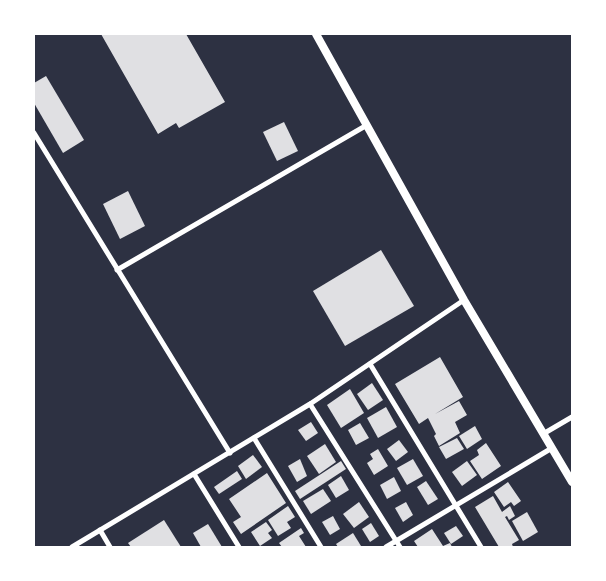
<svg xmlns="http://www.w3.org/2000/svg" width="606" height="581" font-family="Barlow,sans-serif">
  <style>
    .building { fill: #e0e0e3 }
    .lines { fill: none; stroke-linecap: round; stroke-linejoin: round }
    .minor { stroke: #fff; stroke-width: 5 }
    .tertiary { stroke: #fff; stroke-width: 8 }
  </style>
  <rect width="100%" height="100%" fill="#2d3142"/>
  <g class="building">
    <path d="M101 34H186L225 102 179 128 176 123 158 134Z"/>
    <path d="M46 76 84 140 63 153 34 103V83Z"/>
    <path d="M284 122 298 151 277 161 263 132Z"/>
    <path d="M128 191 145 226 120 239 103 204Z"/>
    <path d="M381 250 414 306 345 346 313 291Z"/>
    <path d="M440 357 463 397 435 414 459 401 467 415 455 422 460 433 439 446 434 436 436 434 428 418 419 424 395 384Z"/>
    <path d="M372 383 383 400 368 410 357 394Z"/>
    <path d="M350 389 364 413 341 428 327 405Z"/>
    <path d="M386 407 397 427 378 438 367 418Z"/>
    <path d="M311 422 318 433 306 441 298 430Z"/>
    <path d="M360 423 369 438 356 445 348 430Z"/>
    <path d="M475 426 482 439 467 449 459 436Z"/>
    <path d="M457 438 464 449 446 459 439 447Z"/>
    <path d="M399 440 408 452 396 461 387 449Z"/>
    <path d="M486 443 501 466 482 479 470 461 479 455 477 450Z"/>
    <path d="M325 444 336 462 319 474 307 456Z"/>
    <path d="M378 449 388 466 374 475 367 463 373 459 370 454Z"/>
    <path d="M253 455 262 467 246 479 238 466Z"/>
    <path d="M300 459 307 476 297 482 288 466Z"/>
    <path d="M413 459 423 476 407 485 397 468Z"/>
    <path d="M341 461 346 469 300 499 295 491Z"/>
    <path d="M467 461 477 475 462 486 452 472Z"/>
    <path d="M237 471 242 479 219 494 214 487Z"/>
    <path d="M267 473 286 503 241 534 233 522 241 517 229 499Z"/>
    <path d="M341 476 349 490 336 498 328 485Z"/>
    <path d="M394 477 401 491 387 499 380 485Z"/>
    <path d="M426 481 438 499 428 505 417 487Z"/>
    <path d="M508 482 521 501 514 506 511 502 504 507 494 492Z"/>
    <path d="M323 489 331 501 311 514 303 501Z"/>
    <path d="M493 496 502 512 510 506 515 516 509 520 507 516 505 517 519 540 512 544 513 547H499L475 507Z"/>
    <path d="M359 502 369 517 354 528 343 514Z"/>
    <path d="M406 502 413 515 403 522 395 508Z"/>
    <path d="M288 506 295 517 287 522 291 528 278 536 268 520Z"/>
    <path d="M527 512 538 532 523 541 512 521Z"/>
    <path d="M333 516 340 529 330 535 322 522Z"/>
    <path d="M164 520 181 547H131L128 543Z"/>
    <path d="M266 522 272 530 268 533 272 538 260 546 251 532Z"/>
    <path d="M371 523 379 536 370 542 362 529Z"/>
    <path d="M208 524 222 547H201L193 533Z"/>
    <path d="M456 526 463 536 451 544 444 533Z"/>
    <path d="M301 528 304 533 299 536 306 547H282L279 543Z"/>
    <path d="M432 529 443 546 450 543 452 547H418L414 541Z"/>
    <path d="M353 533 361 546 338 547 336 544Z"/>
  </g>
  <g class="lines">
    <g class="minor">
      <path d="M34 133 230 453"/>
      <path d="M117 270 367 125"/>
      <path d="M370 364 481 547"/>
      <path d="M310 404 400 547"/>
      <path d="M543 434 572 417"/>
      <path d="M254 438 321 547"/>
      <path d="M194 474 239 547"/>
      <path d="M100 530 110 547"/>
      <path d="M72 547 310 404 464 300"/>
      <path d="M386 547 552 448"/>
    </g>
    <path class="tertiary" d="M316 34 464 300 572 482"/>
  </g>
  <rect width="606" height="581" fill="none" stroke="#ffffff" stroke-width="70"/>
</svg>
